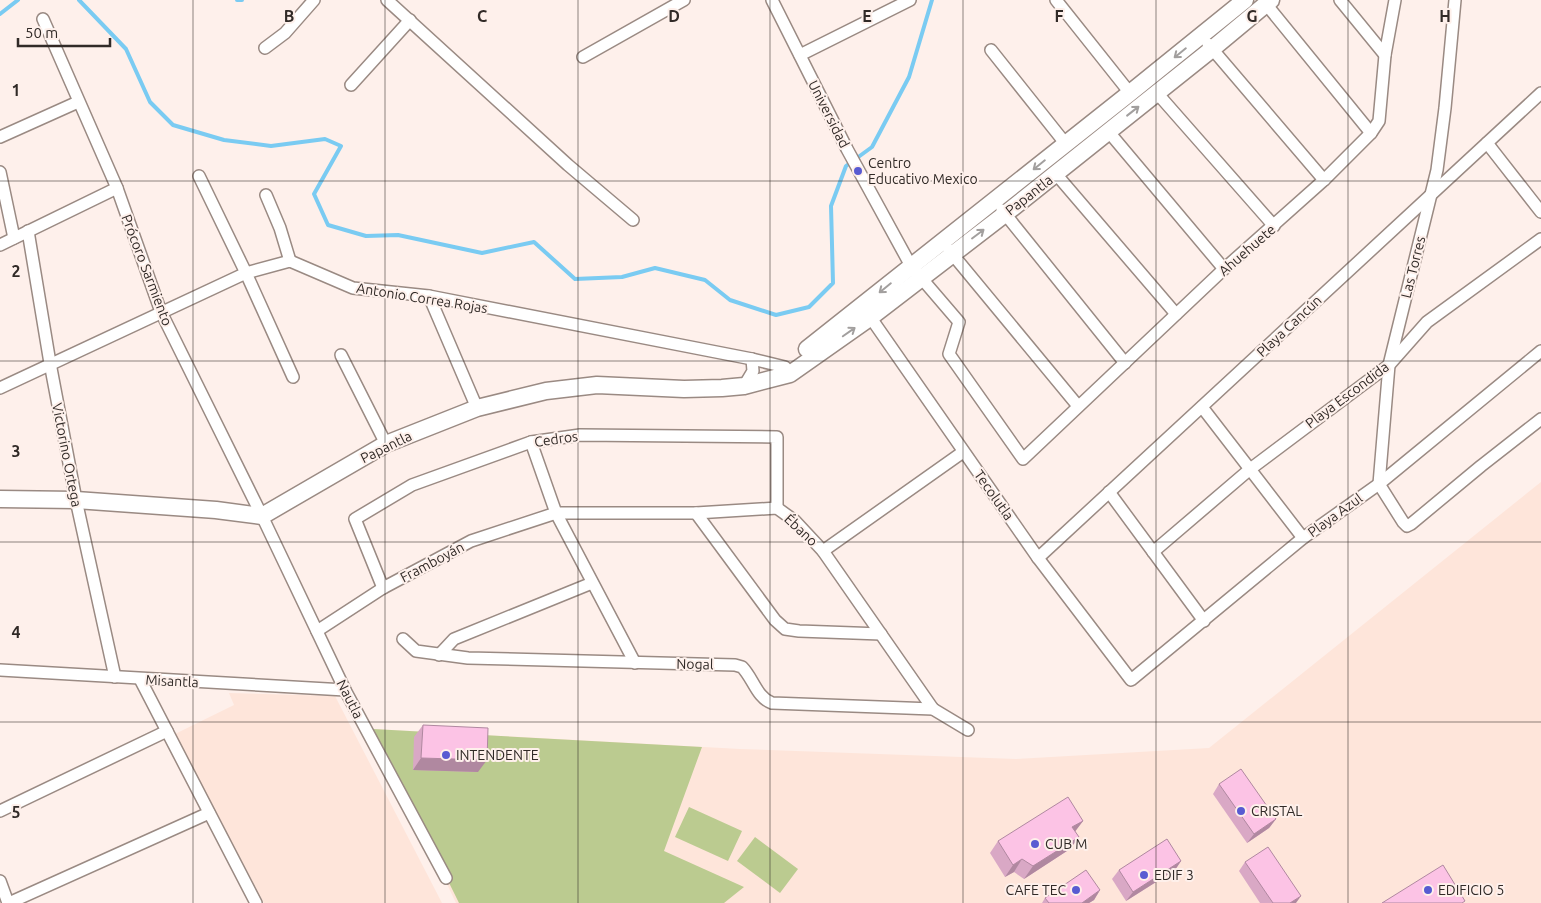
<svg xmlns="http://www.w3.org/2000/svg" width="1541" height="903" font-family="Ubuntu,sans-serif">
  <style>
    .built { fill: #fee5da }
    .green { fill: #bbcb90 }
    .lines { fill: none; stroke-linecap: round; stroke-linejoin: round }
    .stream { stroke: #7acbf2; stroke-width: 4 }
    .street-casing { stroke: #9a8a83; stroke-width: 14 }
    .secondary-casing { stroke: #9a8a83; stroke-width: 19 }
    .street { stroke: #fff; stroke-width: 11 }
    .secondary { stroke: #fff; stroke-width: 16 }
    .wall { fill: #d9a8c5 }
    .shaded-wall { fill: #b088a0 }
    .building { fill: #fcc3e5; stroke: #b088a0 }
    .oneway { stroke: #a29f9e }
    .grid { fill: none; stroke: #312a27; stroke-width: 1; stroke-opacity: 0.55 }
    .poi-dot { fill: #585bd2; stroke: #fef0eb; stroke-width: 2 }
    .labels { text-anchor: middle; stroke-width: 4; stroke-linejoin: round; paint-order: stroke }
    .street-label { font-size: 14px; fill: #312a27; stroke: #fef0eb }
    .poi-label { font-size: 14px; fill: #312a27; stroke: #fef0eb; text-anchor: start }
    .grid-label { font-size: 16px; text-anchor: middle; font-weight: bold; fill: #312a27; stroke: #fef0eb; stroke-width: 4; stroke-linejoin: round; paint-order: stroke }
  </style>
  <rect width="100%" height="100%" fill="#fef0eb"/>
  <g class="built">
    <path d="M1541 482V903H456L373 729 740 749 1016 759 1209 748Z"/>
    <path d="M229 693 335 696 442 903H264L175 734 234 705Z"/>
  </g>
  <g class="green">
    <path d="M373 729 702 747 664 851 744 887 724 903H459Z"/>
    <path d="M689 807 742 831 728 861 675 837Z"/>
    <path d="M755 837 798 869 780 893 737 861Z"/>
  </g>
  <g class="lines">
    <g class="stream">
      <path d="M79 0 126 49 150 102 173 125 224 140 271 146 325 139 341 146 314 194 328 225 366 236 398 235 482 253 534 242 575 279 622 277 655 268 705 280 730 300 776 315 809 307 833 283 831 206 846 166 872 147 909 77 932 0"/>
      <path d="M237 0H242"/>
      <path d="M0 14 18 0"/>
    </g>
    <g class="street-casing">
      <g id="street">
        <path d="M387 0 568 165 633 220"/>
        <path d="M772 0 847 149 911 266 959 322 949 354 1023 459 1224 269 1324 180 1371 133 1379 121 1385 55 1395 0"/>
        <path d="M1056 0 1130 93"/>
        <path d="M1340 0 1385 55"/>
        <path d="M1455 0 1445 108 1437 170 1389 365 1379 484 1403 522 1407 526 1411 524 1481 466 1541 419"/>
        <path d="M1266 4 1371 133"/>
        <path d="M43 19 117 188 161 312 262 516 345 690 446 878"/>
        <path d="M1208 44 1324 180"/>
        <path d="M265 48 285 33 314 0"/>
        <path d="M991 50 1065 143"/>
        <path d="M800 55 910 0"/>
        <path d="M583 57 684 0"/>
        <path d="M351 85 410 20"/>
        <path d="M1157 93 1274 226"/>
        <path d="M1108 131 1224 269"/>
        <path d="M0 137 78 102"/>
        <path d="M1487 143 1541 212"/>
        <path d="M0 172 14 238"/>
        <path d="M1056 174 1176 314"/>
        <path d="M199 176 246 273 293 377"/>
        <path d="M266 195 280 228 290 261"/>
        <path d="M1002 210 1125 363"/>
        <path d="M28 231 50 363 76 500 115 677"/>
        <path d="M0 245 117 188"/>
        <path d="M949 250 1078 406"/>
        <path d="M429 296 477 408"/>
        <path d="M866 311 1038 558 1131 680 1303 538 1379 484 1541 351"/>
        <path d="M341 355 386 444"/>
        <path d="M744 386 753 371 752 359"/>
        <path d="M0 388 246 273 290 261 353 288 429 296 752 359 785 367 790 374"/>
        <path d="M1202 407 1303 538"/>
        <path d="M531 442 556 513 635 663"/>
        <path d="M1109 492 1204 621"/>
        <path d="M696 513 775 620 785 629 799 631 881 634"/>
        <path d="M823 551 963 452"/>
        <path d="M1153 552 1249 470 1389 365 1427 322 1541 239"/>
        <path d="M1038 558 1541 93"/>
        <path d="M383 588 355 519 412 485 531 442 580 435 777 437V508"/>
        <path d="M317 631 383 588 471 541 556 513H696L777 508 795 521 823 551 933 709"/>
        <path d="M403 639 416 651 468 658 735 665 742 667C753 678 757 698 772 703L933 709 968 730"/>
        <path d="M439 655 454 639 592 583"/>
        <path d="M0 670 345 690"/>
        <path d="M140 679 256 903"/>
        <path d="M0 811 167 731"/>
        <path d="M0 881 8 903"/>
        <path d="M9 903 209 813"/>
      </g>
    </g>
    <g class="secondary-casing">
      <g id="secondary">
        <path d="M807 349 1130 93 1245 0"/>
        <path d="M0 499 76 500 216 510 262 516 386 444 477 408 546 391 597 385 684 389 722 388 744 386 790 374 871 317 1005 214 1212 49 1271 0"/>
      </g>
    </g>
    <use href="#street" class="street"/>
    <use href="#secondary" class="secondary"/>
  </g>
  <g class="wall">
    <path d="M423 725 478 772 413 770 414 737Z"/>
    <path d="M1219 784 1276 819 1269 828 1247 843 1213 794Z"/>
    <path d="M1083 821 1075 831 1079 837 1070 849 1024 879 1014 872 1005 877 990 853 998 841Z"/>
    <path d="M1181 861 1175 870 1126 901 1112 879 1119 870Z"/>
    <path d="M1245 862 1296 903H1260L1239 871Z"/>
    <path d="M1100 890 1094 900 1089 903H1042L1045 898Z"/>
  </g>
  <g class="shaded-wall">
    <path d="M421 758 487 760 478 772 413 770Z"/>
    <path d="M1276 819 1269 828 1247 843 1254 834Z"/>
    <path d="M1083 821 1074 833 1072 827Z"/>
    <path d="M1079 837 1070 849 1024 879 1033 866Z"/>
    <path d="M1022 859 1014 872 1005 877 1013 865Z"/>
    <path d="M1181 861 1175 870 1126 901 1133 892Z"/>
    <path d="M1100 890 1094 900 1089 903H1082Z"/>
    <path d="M1301 896 1296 903H1290Z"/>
  </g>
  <g class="building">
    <path d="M423 725 488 728 487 760 421 758Z"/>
    <path d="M1241 769 1276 819 1254 834 1219 784Z"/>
    <path d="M1068 797 1083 821 1072 827 1079 837 1033 866 1022 859 1013 865 998 841Z"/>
    <path d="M1167 839 1181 861 1133 892 1119 870Z"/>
    <path d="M1268 847 1301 896 1290 903H1273L1245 862Z"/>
    <path d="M1443 865 1465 901 1462 903H1382Z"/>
    <path d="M1086 870 1100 890 1082 903H1049L1045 898Z"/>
  </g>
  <defs><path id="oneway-shaft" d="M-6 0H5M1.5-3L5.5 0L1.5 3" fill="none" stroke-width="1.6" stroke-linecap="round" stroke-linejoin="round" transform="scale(1.25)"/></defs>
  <g class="oneway">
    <use href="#oneway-shaft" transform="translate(1180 53) rotate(141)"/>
    <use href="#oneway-shaft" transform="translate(1133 111) rotate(-38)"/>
    <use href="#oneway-shaft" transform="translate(1039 165) rotate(141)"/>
    <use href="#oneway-shaft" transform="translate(978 234) rotate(-37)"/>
    <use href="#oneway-shaft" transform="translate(885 288) rotate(141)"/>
    <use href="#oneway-shaft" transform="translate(849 332) rotate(-35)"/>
  </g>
  <path class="grid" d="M193 0V903M385 0V903M578 0V903M770 0V903M963 0V903M1156 0V903M1348 0V903M0 181H1541M0 361H1541M0 542H1541M0 722H1541"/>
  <g class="poi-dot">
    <circle cx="858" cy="171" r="5"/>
    <circle cx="446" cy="755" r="5"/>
    <circle cx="1241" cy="811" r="5"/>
    <circle cx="1035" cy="844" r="5"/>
    <circle cx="1144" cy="875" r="5"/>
    <circle cx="1076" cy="890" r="5"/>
    <circle cx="1428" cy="890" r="5"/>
  </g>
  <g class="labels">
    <g class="street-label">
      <text transform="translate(829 114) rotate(63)" y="5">Universidad</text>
      <text transform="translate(1029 195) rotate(-38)" y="5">Papantla</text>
      <text transform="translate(1247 250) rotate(-41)" y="5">Ahuehuete</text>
      <text transform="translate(1413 267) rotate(-76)" y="5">Las Torres</text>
      <text transform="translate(147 270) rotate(69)" y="5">Prócoro Sarmiento</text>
      <text transform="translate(422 298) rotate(9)" y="5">Antonio Correa Rojas</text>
      <text transform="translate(1289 326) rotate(-43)" y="5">Playa Cancún</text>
      <text transform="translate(1347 395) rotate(-37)" y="5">Playa Escondida</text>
      <text transform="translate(556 439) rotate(-8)" y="5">Cedros</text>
      <text transform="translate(386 447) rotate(-26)" y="5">Papantla</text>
      <text transform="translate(67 455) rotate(79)" y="5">Victorino Ortega</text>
      <text transform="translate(994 495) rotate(55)" y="5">Tecolutla</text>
      <text transform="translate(1335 515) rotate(-36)" y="5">Playa Azul</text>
      <text transform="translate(801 530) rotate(43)" y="5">Ébano</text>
      <text transform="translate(432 562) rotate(-28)" y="5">Framboyán</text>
      <text transform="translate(695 664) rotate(1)" y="5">Nogal</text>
      <text transform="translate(172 681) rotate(3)" y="5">Misantla</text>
      <text transform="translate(350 699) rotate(63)" y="5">Nautla</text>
    </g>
    <g class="poi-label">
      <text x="868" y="168">Centro<tspan x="868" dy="16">Educativo Mexico</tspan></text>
      <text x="456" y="760">INTENDENTE</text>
      <text x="1251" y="816">CRISTAL</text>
      <text x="1045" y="849">CUB M</text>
      <text x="1154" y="880">EDIF 3</text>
      <text x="1066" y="895" text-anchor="end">CAFE TEC</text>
      <text x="1438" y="895">EDIFICIO 5</text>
    </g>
  </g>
  <g class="grid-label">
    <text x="289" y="22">B</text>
    <text x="482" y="22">C</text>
    <text x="674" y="22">D</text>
    <text x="867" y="22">E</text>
    <text x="1059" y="22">F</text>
    <text x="1252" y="22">G</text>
    <text x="1445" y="22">H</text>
    <text x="16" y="96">1</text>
    <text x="16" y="277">2</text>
    <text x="16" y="457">3</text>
    <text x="16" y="638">4</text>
    <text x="16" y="818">5</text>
  </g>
  <path d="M18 38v8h92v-8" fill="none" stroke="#312a27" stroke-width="2.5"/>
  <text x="25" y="38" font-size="15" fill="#312a27" stroke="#fef0eb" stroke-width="4" paint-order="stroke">50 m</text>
</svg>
